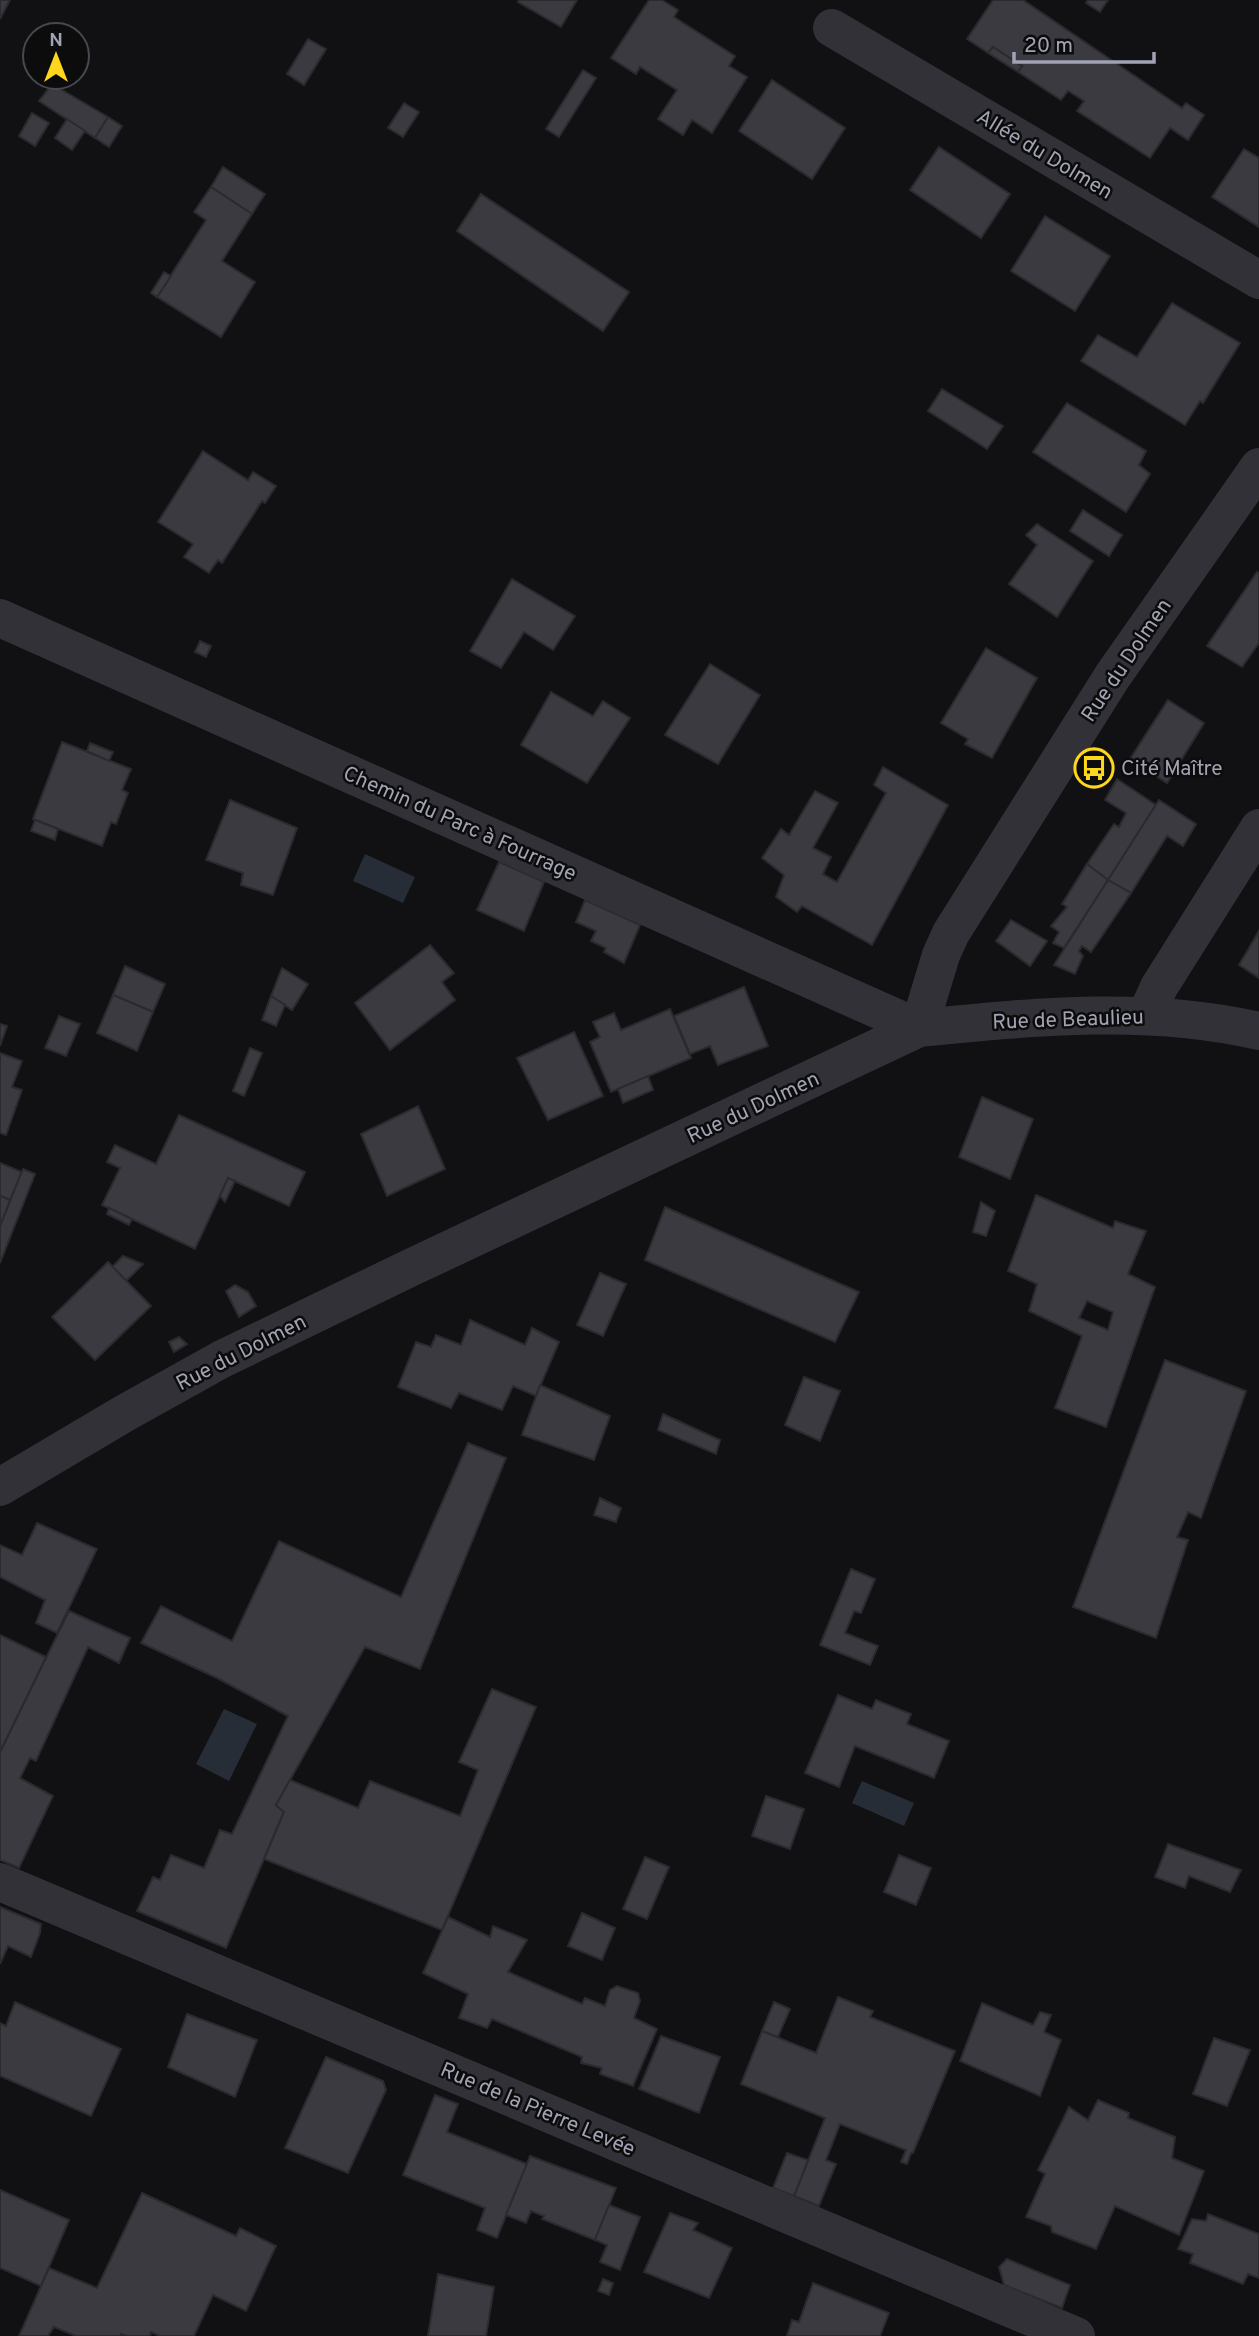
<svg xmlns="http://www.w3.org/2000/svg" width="1259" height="2336" font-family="Overpass,sans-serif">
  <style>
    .water { fill: #262d36 }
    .building { fill: #3a3a40; stroke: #2b2a2e; stroke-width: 2; fill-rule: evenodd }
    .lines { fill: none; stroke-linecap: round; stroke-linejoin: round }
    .minor { stroke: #313137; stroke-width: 38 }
    .labels { text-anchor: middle; stroke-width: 5; stroke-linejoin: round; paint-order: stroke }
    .street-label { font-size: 21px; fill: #a1a3b4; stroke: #0c0c0d }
    .poi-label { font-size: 21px; fill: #a1a3b4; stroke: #0c0c0d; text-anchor: start }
  </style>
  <rect width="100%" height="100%" fill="#111012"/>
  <g class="water">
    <path d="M365 854 415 877 403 903 353 881Z"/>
    <path d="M224 1709 257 1724 229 1781 196 1764Z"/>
    <path d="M862 1781 914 1803 904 1826 852 1803Z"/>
  </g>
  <g class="building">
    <path d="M0 0H10L0 19Z"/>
    <path d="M519 0H577L561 27 518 2Z"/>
    <path d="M649 0H662L678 10 674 17 735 56 729 66 747 77 712 133 692 120 683 135 658 119 677 90 640 67 636 74 611 58Z"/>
    <path d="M993 0H1023L1182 108 1186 103 1204 115 1188 140 1170 128 1150 158 1077 111 1084 101 1068 91 1061 100 1018 72 1022 66 993 47 988 53 967 39Z"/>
    <path d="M1088 0H1108L1100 12 1086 3Z"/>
    <path d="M308 39 326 49 304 85 287 74Z"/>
    <path d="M993 47 1022 66 1018 72 988 53Z"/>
    <path d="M583 70 596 78 559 137 546 129Z"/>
    <path d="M772 80 845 128 812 179 739 131Z"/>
    <path d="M52 84 108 117 95 138 39 101Z"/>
    <path d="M404 103 419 112 403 137 388 128Z"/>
    <path d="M32 113 49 123 35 146 19 136Z"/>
    <path d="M108 117 122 126 109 147 95 138Z"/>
    <path d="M67 119 85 131 72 150 55 138Z"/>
    <path d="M939 147 1010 194 981 238 910 190Z"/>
    <path d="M1244 149 1259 158V227L1212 197Z"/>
    <path d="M223 167 265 194 252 214 211 187Z"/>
    <path d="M211 187 252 214 222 261 255 282 221 337 157 297 206 220 194 212Z"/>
    <path d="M481 194 629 292 603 331 457 231Z"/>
    <path d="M1045 216 1110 256 1075 311 1011 271Z"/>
    <path d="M164 272 171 276 157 297 151 293Z"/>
    <path d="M1172 303 1240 343 1203 403 1200 401 1185 425 1081 361 1098 335 1137 357Z"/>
    <path d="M942 389 1003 426 987 449 928 411Z"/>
    <path d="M1067 403 1146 451 1139 465 1150 474 1126 512 1033 452Z"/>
    <path d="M203 451 248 480 253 472 276 486 265 503 262 501 222 563 218 560 209 573 184 557 193 544 158 522Z"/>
    <path d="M1083 510 1122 535 1109 556 1070 531Z"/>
    <path d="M1037 524 1093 561 1057 617 1009 584 1037 545 1026 535Z"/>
    <path d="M1257 572 1259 573V643L1242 667 1207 646Z"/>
    <path d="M512 579 575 616 553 650 524 632 501 668 470 651Z"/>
    <path d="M200 641 211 646 206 657 195 652Z"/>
    <path d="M986 648 1037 678 992 758 965 744 968 739 941 723Z"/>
    <path d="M710 664 760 695 718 764 665 735Z"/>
    <path d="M551 692 593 716 603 701 630 718 587 783 521 745Z"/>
    <path d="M1168 700 1204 723 1167 783 1130 759Z"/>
    <path d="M62 742 131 769 122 790 128 793 116 824 111 822 102 846 33 819Z"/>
    <path d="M90 743 113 752 109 761 87 751Z"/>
    <path d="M883 767 948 805 872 945 802 906 797 912 776 897 784 875 762 858 781 829 789 835 815 791 838 803 813 848 831 857 823 874 837 882 886 793 874 785Z"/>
    <path d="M1117 779 1156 805 1108 880 1087 864 1114 824 1119 827 1126 813 1105 800Z"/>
    <path d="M230 800 297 828 273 895 241 885 243 873 206 860Z"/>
    <path d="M1159 800 1196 824 1183 846 1167 836 1131 893 1108 880Z"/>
    <path d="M35 820 58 829 55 840 31 831Z"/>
    <path d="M499 862 544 882 524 931 477 910Z"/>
    <path d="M1087 864 1108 880 1064 948 1053 943 1059 932 1051 926 1067 907 1062 904Z"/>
    <path d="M1108 880 1131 893 1091 952 1082 946 1079 951 1083 956 1075 974 1054 965Z"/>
    <path d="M585 900 640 925 624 963 604 952 606 948 591 941 596 931 576 922Z"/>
    <path d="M1011 920 1047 941 1030 966 996 941Z"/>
    <path d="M1259 931V978L1239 965Z"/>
    <path d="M430 945 454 973 442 982 455 1000 390 1050 355 1003Z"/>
    <path d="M125 966 165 984 153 1012 113 995Z"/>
    <path d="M282 968 308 984 292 1010 271 996Z"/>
    <path d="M744 987 768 1046 718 1065 710 1046 690 1054 674 1016Z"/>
    <path d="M113 995 153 1012 137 1051 97 1033Z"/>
    <path d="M271 996 285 1005 276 1026 262 1020Z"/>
    <path d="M670 1009 691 1058 611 1092 590 1042 600 1037 593 1022 614 1013 621 1030Z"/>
    <path d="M59 1016 80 1024 66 1056 45 1048Z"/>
    <path d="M0 1024 7 1026 0 1046Z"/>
    <path d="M574 1032 603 1096 548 1120 517 1058Z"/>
    <path d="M250 1048 262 1053 244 1096 233 1091Z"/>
    <path d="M0 1053 22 1061 12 1087 22 1090 6 1135 0 1133Z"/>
    <path d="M648 1076 653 1090 623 1103 618 1089Z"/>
    <path d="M982 1097 1033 1119 1010 1179 959 1157Z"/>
    <path d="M418 1106 445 1169 387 1196 361 1134Z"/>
    <path d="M179 1115 305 1172 289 1206 228 1178 195 1249 102 1205 120 1168 107 1162 115 1145 156 1164Z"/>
    <path d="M0 1163 22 1172 10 1200 0 1196Z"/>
    <path d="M23 1169 35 1174 0 1263V1226Z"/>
    <path d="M228 1178 235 1181 225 1202 220 1196Z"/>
    <path d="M1036 1195 1113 1228 1115 1221 1146 1231 1128 1274 1155 1287 1106 1427 1055 1408 1082 1336 1029 1311 1037 1284 1008 1271ZM1087 1301 1113 1312 1108 1330 1079 1318Z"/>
    <path d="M0 1196 10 1200 0 1226Z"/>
    <path d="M981 1202 995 1211 986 1236 973 1232Z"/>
    <path d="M665 1207 859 1292 835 1342 645 1260Z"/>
    <path d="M109 1208 132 1219 129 1225 107 1214Z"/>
    <path d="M123 1256 143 1264 126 1281 112 1267Z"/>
    <path d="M108 1262 151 1306 95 1360 52 1317Z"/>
    <path d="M600 1273 626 1284 603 1336 577 1325Z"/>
    <path d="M235 1285 248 1292 256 1306 239 1317 226 1291Z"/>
    <path d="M470 1320 525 1345 532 1328 559 1342 536 1396 513 1386 502 1410 459 1393 451 1408 398 1387 416 1342 431 1347 436 1335 461 1345Z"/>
    <path d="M179 1337 187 1344 174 1352 169 1342Z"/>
    <path d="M1165 1360 1246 1391 1201 1518 1188 1512 1177 1537 1188 1540 1156 1638 1073 1607Z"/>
    <path d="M804 1377 840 1391 820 1441 785 1425Z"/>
    <path d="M540 1385 610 1416 594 1460 522 1435Z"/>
    <path d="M663 1414 720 1440 716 1454 658 1430Z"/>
    <path d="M468 1443 506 1458 420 1669 365 1647 276 1805 284 1812 226 1948 137 1911 153 1877 160 1880 171 1855 204 1868 220 1830 232 1834 288 1716 217 1678 141 1643 161 1606 232 1641 279 1541 401 1597Z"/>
    <path d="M600 1498 621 1508 616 1522 594 1515Z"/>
    <path d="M37 1523 97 1549 57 1633 36 1623 45 1600 0 1577V1545L22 1555Z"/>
    <path d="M851 1569 875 1579 861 1613 854 1611 845 1633 878 1646 870 1665 820 1645Z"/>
    <path d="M69 1611 130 1638 119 1663 88 1647 36 1761 30 1758 20 1778 53 1796 19 1868 0 1860V1752Z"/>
    <path d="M0 1635 46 1657 0 1752Z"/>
    <path d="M492 1689 536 1707 442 1930 264 1859 284 1812 276 1805 290 1780 358 1808 370 1781 460 1816 478 1770 459 1762Z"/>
    <path d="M838 1695 872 1709 876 1700 911 1714 907 1724 949 1741 934 1778 855 1746 839 1787 805 1773Z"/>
    <path d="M766 1796 804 1809 790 1849 752 1836Z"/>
    <path d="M1168 1844 1241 1870 1230 1892 1189 1876 1185 1888 1155 1877Z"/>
    <path d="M899 1855 931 1868 916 1905 884 1892Z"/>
    <path d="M645 1857 669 1867 647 1919 623 1909Z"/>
    <path d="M0 1907 41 1924 40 1933 31 1957 8 1946 0 1964Z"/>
    <path d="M582 1913 615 1928 602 1960 568 1946Z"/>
    <path d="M448 1917 490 1937 493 1926 527 1940 508 1972 582 2004 585 1998 605 2006 610 1990 617 1986 638 1993 640 2001 634 2018 657 2029 633 2086 600 2074 602 2068 581 2063 582 2057 492 2019 487 2028 459 2018 468 1994 423 1973Z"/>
    <path d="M838 1997 873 2011 870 2017 955 2051 913 2153H911L907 2164 901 2162 906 2150 840 2124 826 2160 836 2164 819 2206 794 2196 825 2118 741 2084 762 2031 816 2053Z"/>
    <path d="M15 2002 121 2049 91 2116 0 2076V2023L6 2026Z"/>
    <path d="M774 2002 790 2009 778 2037 762 2031Z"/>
    <path d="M982 2003 1033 2025 1040 2012 1051 2015 1044 2032 1061 2040 1040 2096 960 2061Z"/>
    <path d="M187 2014 257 2040 235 2097 168 2067Z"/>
    <path d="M661 2036 720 2057 699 2113 639 2089Z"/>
    <path d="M1214 2038 1250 2050 1227 2106 1193 2094Z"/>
    <path d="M326 2057 383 2081 386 2090 348 2173 285 2148Z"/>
    <path d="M435 2095 458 2104 447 2132 527 2164 497 2238 477 2230 485 2208 403 2175Z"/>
    <path d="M1098 2100 1129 2113 1128 2118 1175 2137 1172 2158 1204 2171 1179 2235 1115 2206 1096 2249 1052 2232 1051 2226 1026 2217 1045 2174 1038 2170 1069 2107 1088 2120Z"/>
    <path d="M787 2153 808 2160 794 2196 773 2188Z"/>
    <path d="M530 2156 616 2188 595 2240 542 2219 544 2216 531 2211 526 2223 506 2215Z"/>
    <path d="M0 2190 69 2220 41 2286 0 2268Z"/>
    <path d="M142 2193 236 2236 240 2228 276 2246 246 2311 213 2295 194 2336H160L151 2332 150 2336H127L121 2334 120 2336H76L54 2327 48 2336H19L49 2268 97 2288Z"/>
    <path d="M609 2205 640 2217 620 2270 600 2262 607 2245 595 2240Z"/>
    <path d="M670 2213 698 2223 693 2230 732 2248 709 2298 644 2272Z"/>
    <path d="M1208 2214 1259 2234V2278L1248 2274 1243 2284 1190 2263 1193 2254 1178 2249 1192 2219 1206 2221Z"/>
    <path d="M1007 2259 1070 2285 1062 2308 1004 2285 999 2267Z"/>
    <path d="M438 2274 494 2287 486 2336H428Z"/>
    <path d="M603 2279 613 2283 609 2295 598 2291Z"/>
    <path d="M813 2283 889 2313 880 2336H787L792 2320 799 2322Z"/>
  </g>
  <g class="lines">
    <g class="minor">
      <path d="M832 28 1259 280"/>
      <path d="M0 618 919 1028"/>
      <path d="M1146 1016 1159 987 1259 828"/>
      <path d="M919 1028 941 955 951 933 1112 677 1259 467"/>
      <path d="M0 1487 125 1413 222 1359 412 1267 919 1028C1033 1017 1146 1005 1259 1031"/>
      <path d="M0 1882 1076 2336"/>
    </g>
  </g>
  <defs>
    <g id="bus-ring" transform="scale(2.0125)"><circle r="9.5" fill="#0c0c0d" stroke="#fed71c" stroke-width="1.5"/><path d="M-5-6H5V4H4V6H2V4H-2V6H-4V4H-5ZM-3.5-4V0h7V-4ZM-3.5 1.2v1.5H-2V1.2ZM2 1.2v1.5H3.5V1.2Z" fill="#fed71c"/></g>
  </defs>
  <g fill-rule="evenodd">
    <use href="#bus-ring" x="1094" y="768"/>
  </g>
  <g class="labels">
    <g class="street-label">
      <text transform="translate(1045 154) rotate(31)" y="7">Allée du Dolmen</text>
      <text transform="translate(1126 660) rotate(-56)" y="7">Rue du Dolmen</text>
      <text transform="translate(460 823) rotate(24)" y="7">Chemin du Parc à Fourrage</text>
      <text transform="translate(1068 1019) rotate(-2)" y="7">Rue de Beaulieu</text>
      <text transform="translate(753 1107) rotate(-25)" y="7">Rue du Dolmen</text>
      <text transform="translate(241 1352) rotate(-27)" y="7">Rue du Dolmen</text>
      <text transform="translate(538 2109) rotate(23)" y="7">Rue de la Pierre Levée</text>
    </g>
    <g class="poi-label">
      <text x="1121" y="775">Cité Maître</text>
    </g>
  </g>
  <g transform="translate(56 56)"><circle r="33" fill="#0c0c0d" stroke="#484850" stroke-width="2"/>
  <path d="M0-5L12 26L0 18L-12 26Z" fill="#fed71c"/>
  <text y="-10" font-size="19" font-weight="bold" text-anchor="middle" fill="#a1a3b4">N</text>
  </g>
  <path d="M1014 52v10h140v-10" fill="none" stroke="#a1a3b4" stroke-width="3.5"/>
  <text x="1024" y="52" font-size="21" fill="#a1a3b4" stroke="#0c0c0d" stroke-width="5" paint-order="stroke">20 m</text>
</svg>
